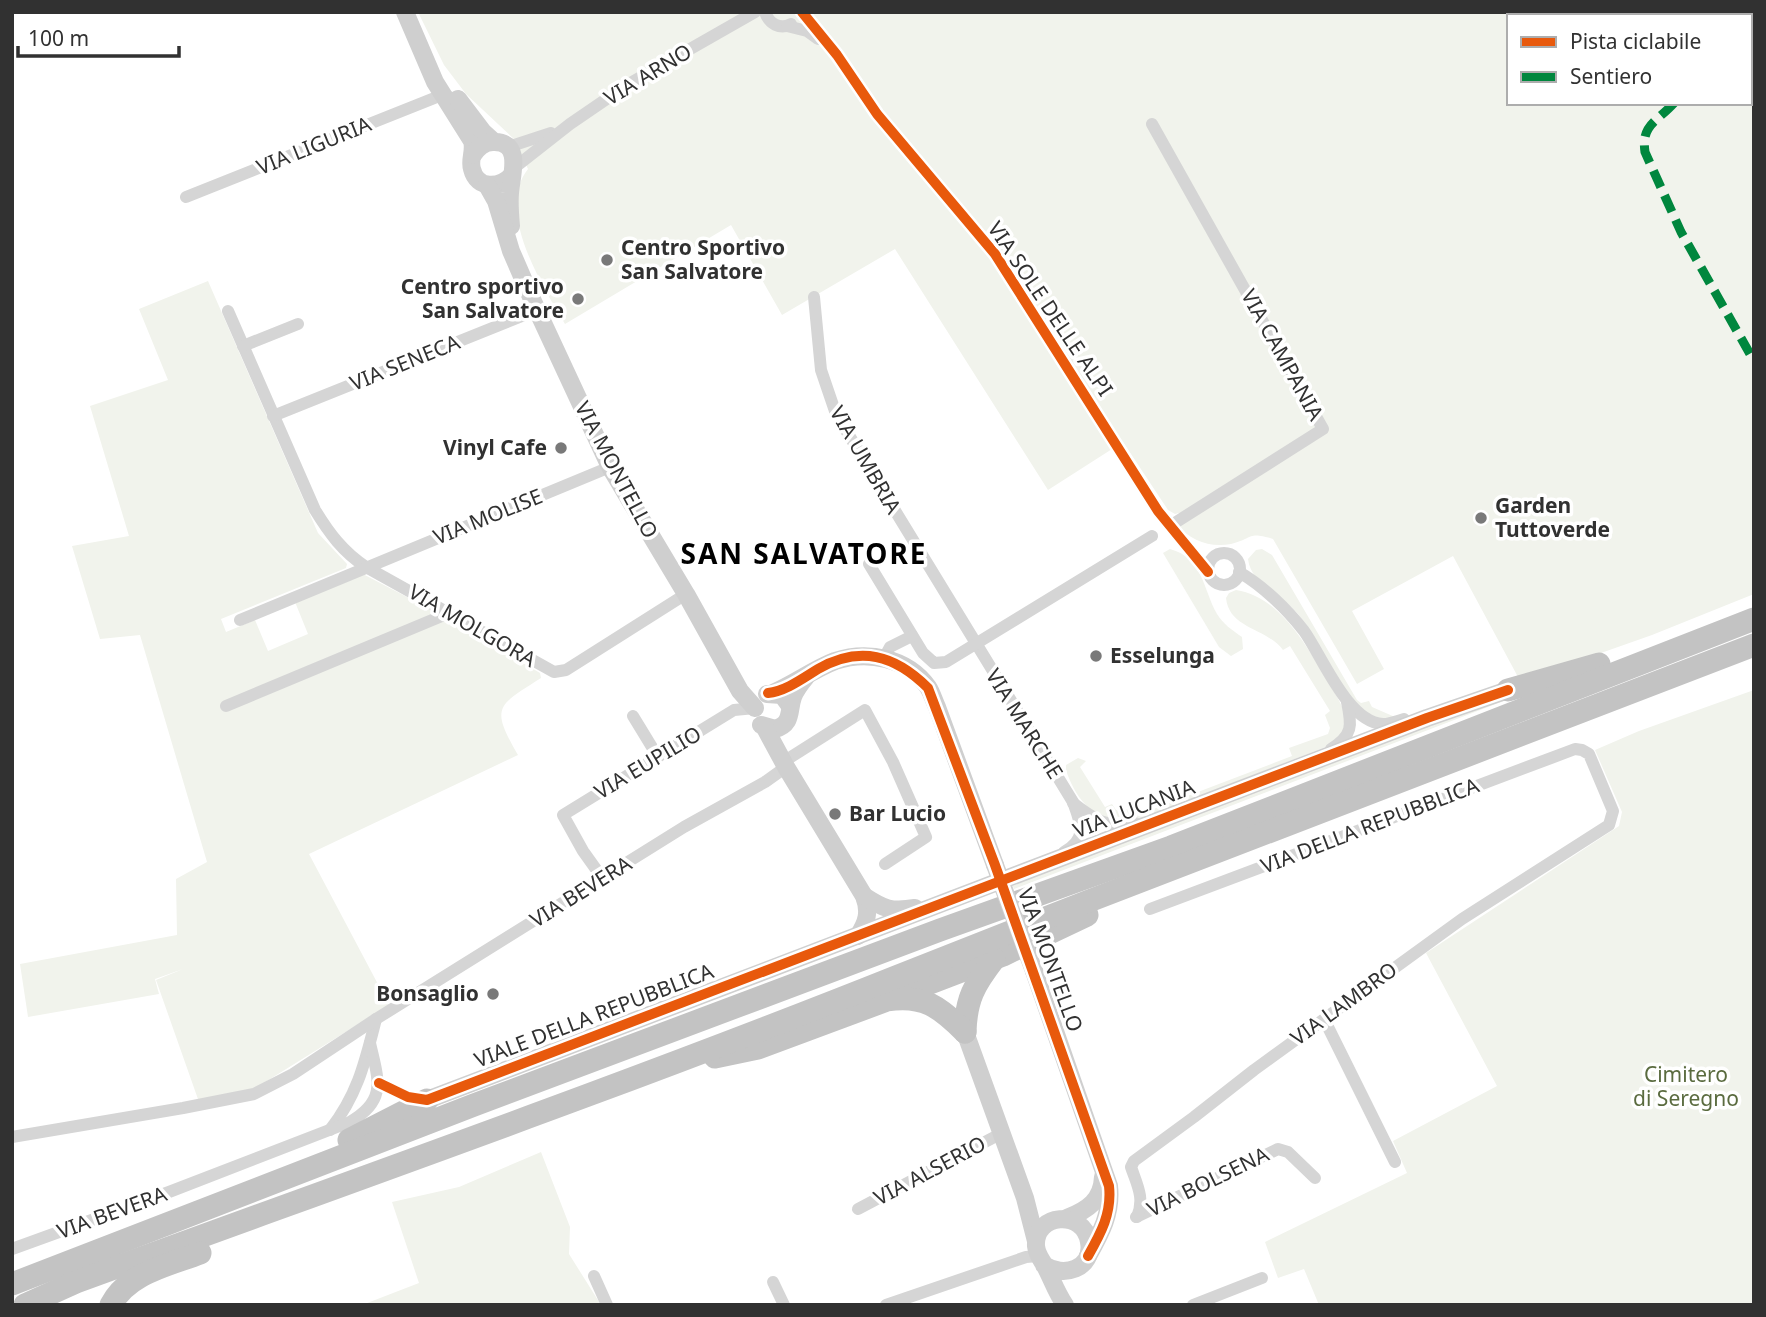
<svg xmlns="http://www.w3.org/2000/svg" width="1766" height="1317" font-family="'Noto Sans',sans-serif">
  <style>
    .green { fill: #f1f3ec; fill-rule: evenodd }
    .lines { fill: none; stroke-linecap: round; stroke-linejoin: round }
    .street { stroke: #d5d5d5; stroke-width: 12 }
    .secondary { stroke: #cfcfcf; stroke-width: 18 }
    .highway { stroke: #c3c3c3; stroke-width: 23 }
    .secondary-bridge { stroke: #cfcfcf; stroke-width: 18 }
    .quiet { stroke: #00873e; stroke-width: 9; stroke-dasharray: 18 9; stroke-linecap: butt }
    .cycleway-casing { stroke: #fff; stroke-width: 15 }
    .cycleway { stroke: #e8590c; stroke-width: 10 }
    .poi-dot { fill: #797979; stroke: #fff; stroke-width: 2.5 }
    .labels { text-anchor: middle; stroke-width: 7; stroke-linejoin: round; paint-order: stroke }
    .street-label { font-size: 21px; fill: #313131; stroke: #fff }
    .poi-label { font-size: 21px; font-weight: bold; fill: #313131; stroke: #fff; text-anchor: start }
    .park-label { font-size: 21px; fill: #5a6b3f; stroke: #fff }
    .district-label { font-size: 28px; font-weight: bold; letter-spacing: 2px; fill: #000; stroke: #fff }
  </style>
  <rect width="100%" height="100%" fill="#fff"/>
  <g class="green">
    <path d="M418 12H1754V594L1652 635 1601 653 1518 677 1453 556 1352 611 1384 669 1357 684 1273 539C1247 531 1253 539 1231 544 1209 548 1191 540 1176 525L1179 513 1175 514 1168 510 1123 442 1048 490 895 249 782 315 731 225 565 324C542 285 495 211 528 169L514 139 466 94 444 65ZM1509 16H1750V103H1509Z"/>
    <path d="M208 281 318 533 347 564 346 568 221 619 226 632 255 620 268 651 308 634 295 602 361 573 451 620 540 673 541 678C497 706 490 707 518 755L309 854 389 1005 254 1089 199 1102 156 980 183 969 155 979 159 994 28 1017 20 964 177 935 176 879 207 862 140 635 100 639 72 546 129 536 90 406 168 380 139 309Z"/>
    <path d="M1170 549C1203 558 1203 589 1217 614 1223 624 1232 630 1242 637L1243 649 1231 656 1219 647 1163 553Z"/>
    <path d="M1262 549 1272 555 1357 700 1361 703 1369 701 1372 707 1395 717C1385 720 1372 719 1364 712 1337 690 1322 642 1298 614 1282 595 1251 585 1248 559L1256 550Z"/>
    <path d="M1236 590C1280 597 1305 644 1326 678 1332 690 1343 703 1345 717 1345 722 1344 728 1344 733L1328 746 1142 818C1135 819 1127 822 1120 822 1091 819 1074 795 1066 770V765L1078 758 1086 761 1080 767 1105 807 1112 804 1116 810 1132 809 1135 816 1292 756 1289 748 1328 734 1330 728 1325 715 1330 711 1290 646 1283 650C1267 628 1229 629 1226 598L1229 593Z"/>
    <path d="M1754 690V1305H1319L1304 1269 1278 1278 1265 1242 1407 1173 1393 1141 1497 1086 1426 953 1619 826 1622 812 1595 750 1639 731Z"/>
    <path d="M1514 697 1014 889 1011 882 1424 722Z"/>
    <path d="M541 1152 570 1227 569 1254 601 1305H362L419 1283 392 1202 459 1187Z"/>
  </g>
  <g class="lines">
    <g class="street">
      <path d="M765 12C769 24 780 30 791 24"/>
      <path d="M802 12 837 55 877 114 995 254 1158 511 1208 572"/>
      <path d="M787 26 807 31 818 39"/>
      <path d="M1152 124 1323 429 1170 526"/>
      <path d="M508 147 551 133"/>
      <path d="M514 168 570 124 627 85 755 12"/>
      <path d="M186 197 442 95 449 97"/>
      <path d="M814 297 821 370 836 414 1073 802C1081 824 1088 839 1064 852"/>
      <path d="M228 311 315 510C329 533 343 552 366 567L554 672 566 670 686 594"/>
      <path d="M243 346 298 324"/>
      <path d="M273 416 537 310"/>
      <circle cx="1224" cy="569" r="16"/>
      <path d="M869 564 923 653 934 663 946 662 1152 536"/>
      <path d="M1239 572C1263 586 1287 609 1304 631 1322 656 1348 723 1383 724 1390 724 1397 721 1404 719"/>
      <path d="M240 620 610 467"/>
      <path d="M884 658 890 647 912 636"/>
      <path d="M226 706 449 613"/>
      <path d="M633 716 658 757"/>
      <path d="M1331 749C1353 735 1352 726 1347 702"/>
      <path d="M783 762 865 710 893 762 926 837 885 864"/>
      <path d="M1073 803C1092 818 1109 830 1135 823"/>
      <path d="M603 879 583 851 563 815 734 710 755 708"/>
      <path d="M1324 1019 1395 1162"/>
      <path d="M379 1083 408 1097 424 1099"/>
      <path d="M330 1130C358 1094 365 1062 376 1019"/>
      <path d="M12 1137 183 1108 254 1094 293 1074 376 1019 684 827 765 782 786 767"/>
      <path d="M858 1209 1002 1133"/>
      <path d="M1136 1217 1278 1149 1288 1152 1315 1178"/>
      <path d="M1137 1217C1145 1198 1137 1185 1131 1167L1134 1161 1194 1117 1254 1070 1462 919 1609 825 1613 811 1589 754 1582 750 1575 749 1150 909"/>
      <path d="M12 1249 169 1192 350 1122C388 1100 378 1079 370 1043"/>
      <path d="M594 1276 607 1305"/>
      <path d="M773 1282 784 1305"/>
      <path d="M886 1305 1026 1257 1038 1256"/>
      <path d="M1193 1305 1262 1278"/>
    </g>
    <g class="secondary">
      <path d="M405 12 435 82 472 141C475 151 469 160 472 169 477 190 500 188 512 175"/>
      <path d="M458 99 483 132 494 142"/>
      <path d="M473 155C478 147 485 141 495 142 523 143 511 176 510 193 509 204 510 215 511 226"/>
      <path d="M487 185 496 201 511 251 531 297 610 467 686 594 740 691 755 708"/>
      <path d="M773 693C794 684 814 669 835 661 868 650 907 658 928 687 932 693 934 701 937 707L995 865"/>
      <path d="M767 694 782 695 790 706"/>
      <path d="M761 725 775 729C793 724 788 711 793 697 796 689 801 683 806 677"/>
      <path d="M765 728 786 767 864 896C870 912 867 922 858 936"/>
      <path d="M864 896C884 909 891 912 915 908"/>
      <path d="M1034 971 1109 1186C1112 1213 1101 1233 1088 1256"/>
      <path d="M965 1032 1025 1198 1036 1241"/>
      <path d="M427 1100 1427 718 1508 690"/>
      <path d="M1067 1218C1088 1210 1102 1200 1103 1177"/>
      <path d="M1044 1265C1063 1278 1094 1269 1089 1242 1084 1209 1034 1213 1036 1246 1037 1255 1041 1259 1045 1266 1052 1279 1056 1292 1065 1305"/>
    </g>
    <g class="highway">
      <path d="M1508 690 1599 664"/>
      <path d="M896 996 1003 955 1087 915"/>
      <path d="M965 1032C966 999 974 985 994 959"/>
      <path d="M715 1057 758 1048 887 1000C923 994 940 1007 965 1032"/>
      <path d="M349 1140 427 1100"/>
      <path d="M12 1284 474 1105 940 930 1171 847 1754 619"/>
      <path d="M25 1305 76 1282C349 1182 625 1085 896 977 1181 864 1467 754 1754 645"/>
      <path d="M111 1305C127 1273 169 1265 200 1253"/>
    </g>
    <path class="secondary-bridge" d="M995 865 1034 971"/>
    <g class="quiet">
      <path d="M1660 12 1661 16"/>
      <path d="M1674 103C1657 122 1641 124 1645 152L1681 232 1754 361"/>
    </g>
    <g class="cycleway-casing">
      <g id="cycleway">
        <path d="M802 12 837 55 877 114 995 254 1158 511 1208 572"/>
        <path d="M768 693C786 691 803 678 818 669 860 645 895 655 928 688L995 865 1109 1186C1112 1213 1101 1233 1088 1256"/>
        <path d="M379 1083 408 1097 427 1100 1427 718 1508 690"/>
      </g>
    </g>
    <use href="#cycleway" class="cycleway"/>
  </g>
  <g class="poi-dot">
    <circle cx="607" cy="260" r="7"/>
    <circle cx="578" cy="299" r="7"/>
    <circle cx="561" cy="448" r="7"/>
    <circle cx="1481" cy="518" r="7"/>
    <circle cx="1096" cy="656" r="7"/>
    <circle cx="835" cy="814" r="7"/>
    <circle cx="493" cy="994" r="7"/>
  </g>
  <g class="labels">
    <g class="street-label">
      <text transform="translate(648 75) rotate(-31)" y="7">VIA ARNO</text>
      <text transform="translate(314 146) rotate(-22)" y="7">VIA LIGURIA</text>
      <text transform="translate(1050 309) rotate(56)" y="7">VIA SOLE DELLE ALPI</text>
      <text transform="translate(1282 355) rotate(61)" y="7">VIA CAMPANIA</text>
      <text transform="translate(405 363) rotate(-22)" y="7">VIA SENECA</text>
      <text transform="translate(865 460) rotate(60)" y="7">VIA UMBRIA</text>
      <text transform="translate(616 470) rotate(62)" y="7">VIA MONTELLO</text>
      <text transform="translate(488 517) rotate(-22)" y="7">VIA MOLISE</text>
      <text transform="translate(472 626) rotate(30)" y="7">VIA MOLGORA</text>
      <text transform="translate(1024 724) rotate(58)" y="7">VIA MARCHE</text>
      <text transform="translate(648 763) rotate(-31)" y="7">VIA EUPILIO</text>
      <text transform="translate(1134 809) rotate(-21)" y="7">VIA LUCANIA</text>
      <text transform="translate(1370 826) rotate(-21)" y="7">VIA DELLA REPUBBLICA</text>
      <text transform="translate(581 892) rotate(-32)" y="7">VIA BEVERA</text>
      <text transform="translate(1050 960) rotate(70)" y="7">VIA MONTELLO</text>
      <text transform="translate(1344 1004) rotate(-36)" y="7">VIA LAMBRO</text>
      <text transform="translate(594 1016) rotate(-21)" y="7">VIALE DELLA REPUBBLICA</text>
      <text transform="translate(930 1171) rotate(-28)" y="7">VIA ALSERIO</text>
      <text transform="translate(1208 1182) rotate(-26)" y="7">VIA BOLSENA</text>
      <text transform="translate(112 1213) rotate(-20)" y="7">VIA BEVERA</text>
    </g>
    <g class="poi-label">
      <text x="621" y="255">Centro Sportivo<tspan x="621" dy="24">San Salvatore</tspan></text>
      <text x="564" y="294" text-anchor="end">Centro sportivo<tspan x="564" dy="24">San Salvatore</tspan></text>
      <text x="547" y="455" text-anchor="end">Vinyl Cafe</text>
      <text x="1495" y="513">Garden<tspan x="1495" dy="24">Tuttoverde</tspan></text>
      <text x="1110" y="663">Esselunga</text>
      <text x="849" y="821">Bar Lucio</text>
      <text x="479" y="1001" text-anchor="end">Bonsaglio</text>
    </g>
    <g class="park-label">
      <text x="1686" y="1082">Cimitero<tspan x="1686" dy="24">di Seregno</tspan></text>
    </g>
    <g class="district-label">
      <text x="804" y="564">SAN SALVATORE</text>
    </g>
  </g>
  <rect width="1766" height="1317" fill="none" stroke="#313131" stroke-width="28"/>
  <rect x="1507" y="14" width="245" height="91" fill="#ffffff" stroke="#adadad" stroke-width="2"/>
  <rect x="1521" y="37" width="35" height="10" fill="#e8590c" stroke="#adadad" stroke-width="2"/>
  <text x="1570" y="49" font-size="21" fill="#313131">Pista ciclabile</text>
  <rect x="1521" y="72" width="35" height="10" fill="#00873e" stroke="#adadad" stroke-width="2"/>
  <text x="1570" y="84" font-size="21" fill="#313131">Sentiero</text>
  <path d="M18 46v10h161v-10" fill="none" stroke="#313131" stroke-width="3.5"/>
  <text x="28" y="46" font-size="21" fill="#313131" stroke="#ffffff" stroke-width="5" paint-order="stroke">100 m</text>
</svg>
